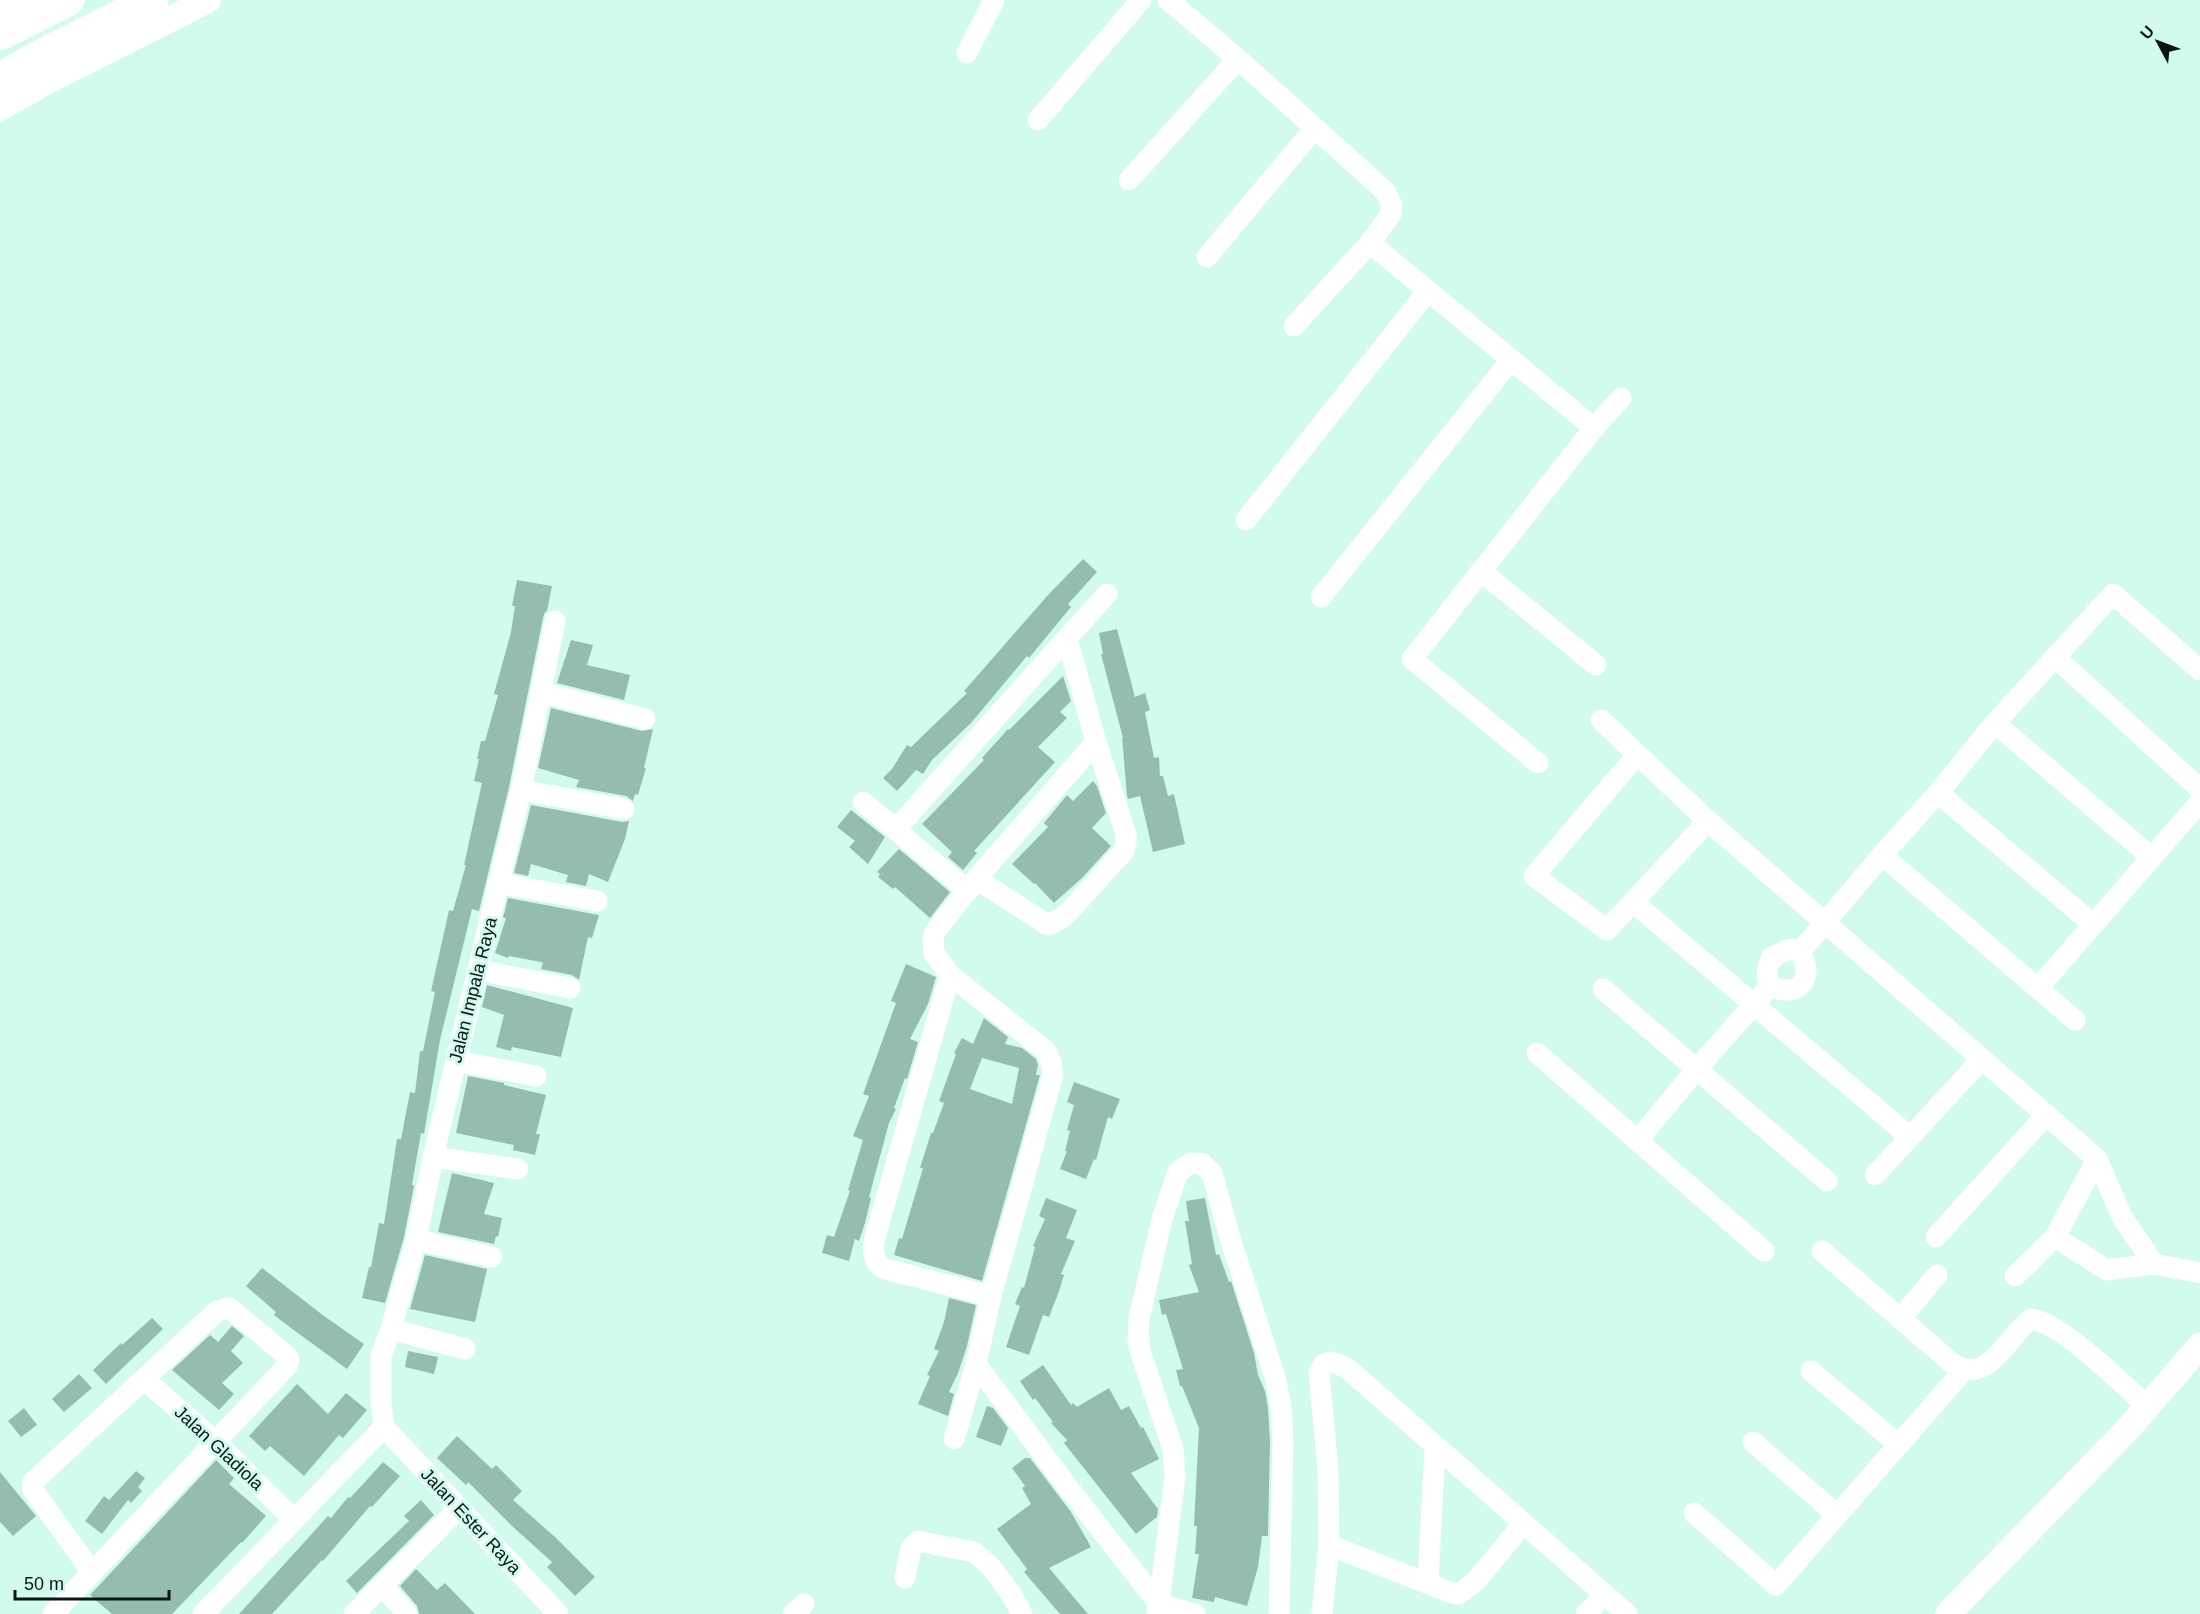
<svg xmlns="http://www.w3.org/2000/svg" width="2200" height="1614" font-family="Arial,sans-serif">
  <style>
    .building { fill: #94bdae; fill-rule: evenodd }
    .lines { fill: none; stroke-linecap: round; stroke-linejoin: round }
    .minor { stroke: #fff; stroke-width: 21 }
    .tertiary { stroke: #fff; stroke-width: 26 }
    .trunk { stroke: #fff; stroke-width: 33 }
    .labels { text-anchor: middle; stroke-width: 6; stroke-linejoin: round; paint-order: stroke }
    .street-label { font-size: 18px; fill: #081712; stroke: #d1fbec }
  </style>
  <rect width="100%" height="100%" fill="#d1fbec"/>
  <g class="building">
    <path d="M1083 559 1097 572 1068 604 1071 607 1029 658 1027 656 971 723 932 760 923 774 916 770 897 791 883 778 892 769 907 745 911 747 967 693 964 691 1048 595Z"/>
    <path d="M517 580 552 586 547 611 545 612 543 618 509 787 479 911 472 909 440 1040 424 1134 421 1133 412 1185H414L413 1191 404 1237 385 1303 362 1298 369 1267H371L379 1223 384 1224 397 1139H401L410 1092 415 1093 420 1051H423L435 992 431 991 449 910 453 911 466 865H464L482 783 474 781 479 759H477L481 741H485L498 695 494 694 511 632 515 606H512Z"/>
    <path d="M1117 629 1135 697 1145 693 1150 710 1145 712 1154 758 1159 757 1160 776H1163L1168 796 1174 794 1185 844 1153 852 1140 796 1128 799 1127 796 1122 737 1123 738 1101 654H1103L1099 633Z"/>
    <path d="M571 640 593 645 587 665 630 675 624 700 557 683Z"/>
    <path d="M1063 676 1071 701 1060 712 1067 718 1038 747 1055 762 974 851 977 853 963 870 948 857 952 852 922 824 984 760 982 758 1008 729 1009 730Z"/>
    <path d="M551 708 642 731 653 729 644 768H646L638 795 635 794 633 801 626 796 576 787 579 780 538 768Z"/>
    <path d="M1093 781 1097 786 1106 813 1092 828 1111 846 1083 877 1054 903 1035 883 1034 884 1012 864 1048 827 1044 823 1067 795 1073 801Z"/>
    <path d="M531 805 622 822 629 821 625 839 608 882 589 874 586 886 566 882 568 875 531 864 528 876 514 873Z"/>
    <path d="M851 810 885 837 868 864 849 847 855 841 837 827Z"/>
    <path d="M899 849 950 892 930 918 895 887 893 889 878 877 880 874 877 872Z"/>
    <path d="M508 898 599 915 592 938 588 937 579 980 572 975 541 969 543 963 541 962 509 956 508 958 495 953 506 918H503Z"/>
    <path d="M906 964 936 977 928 1004 910 1039 918 1042 907 1079 905 1078 894 1108 896 1109 889 1123 869 1197 871 1198 865 1223 859 1241 855 1239 849 1261 822 1253 827 1235 834 1237 850 1191 848 1190 863 1140 853 1136 869 1096 863 1094 896 1003 891 1001Z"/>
    <path d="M487 985 573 1008 561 1057 512 1047 511 1051 496 1047 504 1015 482 1007Z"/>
    <path d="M984 1018 1008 1037 1005 1044 1022 1048 1036 1059 1038 1065 1036 1075H1040L982 1281 894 1255 899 1238 902 1239 923 1168H920L931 1133H933L944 1103 939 1101 956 1054 954 1053 962 1038 973 1044ZM982 1058 1019 1068 1012 1104 970 1089Z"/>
    <path d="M468 1076 504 1083V1085L546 1095 536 1134H540L535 1155 513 1150 514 1145 456 1133Z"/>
    <path d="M1074 1082 1120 1099 1112 1119 1108 1117 1096 1160 1094 1159 1086 1179 1060 1169 1067 1151H1065L1070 1131 1067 1130 1074 1105 1067 1102Z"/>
    <path d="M452 1173 494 1183 484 1214 502 1218 498 1237 496 1236 494 1244 438 1232Z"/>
    <path d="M1046 1198 1077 1210 1066 1238 1075 1241 1061 1274 1064 1275 1058 1294 1049 1317 1043 1315 1029 1355 1006 1347 1020 1306 1015 1304 1022 1287 1024 1288 1035 1247 1033 1246 1045 1219 1039 1216Z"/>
    <path d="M1205 1198 1216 1255 1219 1254 1229 1282 1231 1281 1254 1353 1258 1375 1265 1391 1268 1408 1270 1441 1268 1536H1262L1258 1567 1247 1606 1215 1597 1214 1602 1192 1598 1199 1554H1195L1197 1526H1194L1199 1428 1182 1386H1180L1176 1370 1183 1369 1166 1314 1162 1315 1159 1300 1199 1292 1189 1265 1192 1264 1185 1221H1189L1186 1201Z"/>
    <path d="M425 1255 487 1269 475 1322 410 1309Z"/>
    <path d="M262 1268 324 1316 364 1344 347 1369 291 1328 274 1315 276 1312 246 1286Z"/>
    <path d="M949 1298 976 1305 967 1346 958 1373 949 1392 954 1394 948 1416 918 1404 930 1376 927 1375 939 1351 934 1349 944 1322Z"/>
    <path d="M152 1318 163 1329 106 1384 93 1370 121 1343 122 1345Z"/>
    <path d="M232 1326 244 1336 231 1351 243 1363 222 1383 234 1394 219 1410 172 1370 210 1335 218 1342Z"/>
    <path d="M408 1351 438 1357 434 1374 405 1367Z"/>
    <path d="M1043 1365 1071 1405 1073 1403 1077 1407 1109 1388 1121 1410 1129 1406 1141 1428 1143 1427 1159 1459 1131 1473 1158 1509 1157 1517 1136 1534 1064 1443 1067 1440 1051 1423 1053 1422 1035 1398 1033 1400 1020 1381Z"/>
    <path d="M79 1374 92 1388 64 1412 52 1399Z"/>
    <path d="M297 1384 328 1414 346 1393 367 1410 343 1438 339 1435 304 1476 270 1446 265 1451 249 1436Z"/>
    <path d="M987 1406 993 1408 1008 1428 1001 1446 976 1437Z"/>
    <path d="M24 1408 37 1425 21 1437 8 1421Z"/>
    <path d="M457 1436 492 1469 496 1465 522 1491 513 1500 555 1537 595 1577 575 1596 547 1567 552 1562 512 1526 468 1482 466 1485 437 1458Z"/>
    <path d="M1025 1458H1030L1071 1512 1091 1547 1049 1568 1088 1614H1060L1024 1572 1027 1569 997 1529 1031 1504 1022 1488 1025 1486 1012 1468Z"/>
    <path d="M216 1460 234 1478 229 1484 266 1516 242 1543 241 1542 172 1614H112L90 1595Z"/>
    <path d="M383 1462 400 1476 372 1507 370 1506 323 1561 322 1560 272 1614H239L328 1516 331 1518 348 1497 350 1498 365 1482Z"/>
    <path d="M136 1471 145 1478 138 1487 142 1491 131 1503 128 1500 102 1534 85 1521 104 1496 109 1500Z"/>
    <path d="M0 1472 36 1516 13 1536 0 1522Z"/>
    <path d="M421 1500 434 1515 357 1593 346 1581 409 1521 404 1516Z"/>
    <path d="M416 1569 437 1590 445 1583 475 1614H419L417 1606 400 1586Z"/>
  </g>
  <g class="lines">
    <g class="minor">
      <path d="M1168 0 1238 59 1385 191 1392 205 1391 214 1370 243 1594 428 1412 659 1538 763"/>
      <path d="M967 53 994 0"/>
      <path d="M1038 120 1141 0"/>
      <path d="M1129 180 1238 59"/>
      <path d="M1207 257 1314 129"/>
      <path d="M1294 326 1370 243"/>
      <path d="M1594 428 1621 398"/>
      <path d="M1246 520 1428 291"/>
      <path d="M1481 571 1596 665"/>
      <path d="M1321 597 1511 360"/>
      <path d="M1067 638 1107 594"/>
      <path d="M2055 657 2200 789"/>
      <path d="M540 692 645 719"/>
      <path d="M1601 720 1708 821 2097 1159 2122 1217 2154 1264"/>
      <path d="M1995 723 2151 857"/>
      <path d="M1096 742 976 879 935 932 933 940 934 953 950 975 1046 1051 1051 1062 1053 1075 991 1296 976 1364 1067 1486 1159 1604 1195 1614"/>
      <path d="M1637 755 1534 876 1607 930 1708 821"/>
      <path d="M521 790 624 809"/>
      <path d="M1938 793 2093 924"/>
      <path d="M863 802 968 891"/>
      <path d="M896 829 1067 638 1096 742 1126 834V844L1124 851 1064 917 1048 925 976 879"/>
      <path d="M1882 855 2075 1020"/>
      <path d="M498 883 597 901"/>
      <path d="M1633 902 1910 1137"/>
      <path d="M478 970 570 988"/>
      <path d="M950 975 875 1237C872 1250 872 1262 885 1269L991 1296"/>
      <path d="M1770 986C1798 999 1816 979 1800 952"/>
      <path d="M2038 988 2200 802"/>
      <path d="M1603 989 1827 1181"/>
      <path d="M1537 1053 1764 1251"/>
      <path d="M456 1061 536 1076"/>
      <path d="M1637 1141 1696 1070 1770 986C1765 974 1767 968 1772 957L1790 949 1800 952 1882 855 1938 793 1995 723 2113 594 2200 670"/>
      <path d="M433 1157 518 1169"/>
      <path d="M1875 1175 1982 1059"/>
      <path d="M1936 1237 2046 1115"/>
      <path d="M2055 1237 2107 1270 2154 1264 2200 1273"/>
      <path d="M416 1240 492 1257"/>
      <path d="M1822 1251 1953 1364C1989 1386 2006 1337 2031 1319 2062 1323 2122 1384 2148 1407"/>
      <path d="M2015 1276 2055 1237 2097 1159"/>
      <path d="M1901 1318 1937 1275"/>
      <path d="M391 1329 465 1349"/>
      <path d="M1811 1371 1899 1445"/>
      <path d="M144 1379 217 1443 293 1519"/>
      <path d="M384 1427 558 1614"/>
      <path d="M954 1439 976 1364"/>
      <path d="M1753 1442 1837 1515"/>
      <path d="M1694 1513 1776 1585 1964 1370"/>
      <path d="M1329 1545 1452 1593 1459 1594 1476 1581 1523 1524"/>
      <path d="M905 1578 911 1548 918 1541 974 1552 991 1567 1011 1594 1022 1614"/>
      <path d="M1428 1583 1435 1446"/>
      <path d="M382 1585 407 1614"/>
      <path d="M1157 1611 1159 1604 1175 1477 1173 1449 1141 1354 1138 1339 1139 1318 1162 1219 1178 1172 1191 1163 1202 1164 1212 1173 1230 1238 1275 1377 1281 1406 1283 1441 1279 1614"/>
      <path d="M53 1614 287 1366 289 1359 287 1356 232 1310 228 1308 217 1311 33 1482V1490L92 1572"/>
      <path d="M203 1614 384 1427 381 1403V1356L391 1329 416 1240 433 1157 521 790 555 621"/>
      <path d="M354 1614 459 1508"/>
      <path d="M793 1614 804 1604"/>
      <path d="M1322 1614 1329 1545 1328 1470 1319 1372 1324 1364 1332 1362 1347 1368 1627 1614"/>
      <path d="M1586 1614 1604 1595"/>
    </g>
    <g class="tertiary">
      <path d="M0 9 17 0"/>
      <path d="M0 108 48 81 208 0"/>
      <path d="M1948 1614 2127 1430 2200 1346"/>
    </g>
    <g class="trunk">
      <path d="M0 34 68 0"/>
      <path d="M0 79 50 51 152 0"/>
    </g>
  </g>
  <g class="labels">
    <g class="street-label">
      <text transform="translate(473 990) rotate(-76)" y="6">Jalan Impala Raya</text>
      <text transform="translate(219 1448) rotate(43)" y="6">Jalan Gladiola</text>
      <text transform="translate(471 1521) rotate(47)" y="6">Jalan Ester Raya</text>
    </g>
  </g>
  <g transform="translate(2158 42) rotate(311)" stroke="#d1fbec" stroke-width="4.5" paint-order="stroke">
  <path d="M0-4.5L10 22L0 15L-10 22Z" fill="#081712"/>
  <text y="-9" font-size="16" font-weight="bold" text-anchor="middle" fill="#081712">U</text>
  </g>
  <path d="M15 1590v9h154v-9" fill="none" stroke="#081712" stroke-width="3"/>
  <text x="24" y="1590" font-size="18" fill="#081712" stroke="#d1fbec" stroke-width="4.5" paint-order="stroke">50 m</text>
</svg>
